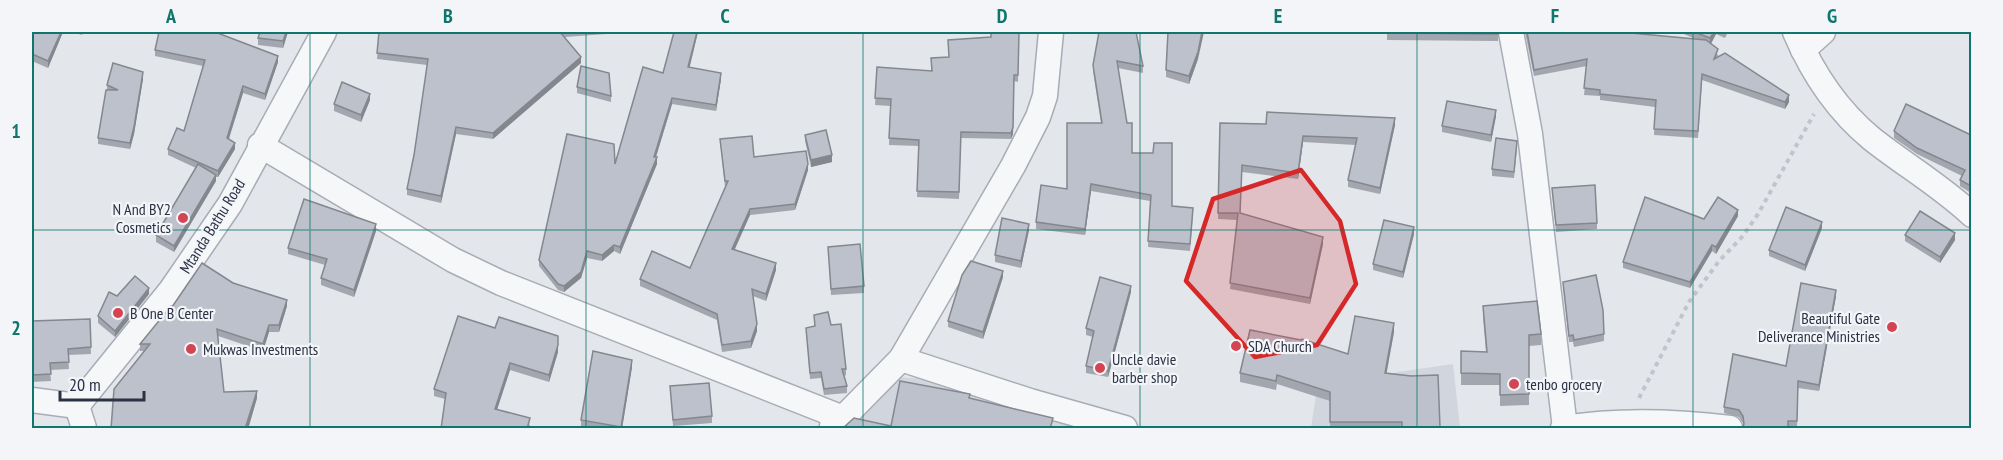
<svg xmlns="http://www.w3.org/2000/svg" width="2003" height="460" font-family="'PT Sans Narrow',sans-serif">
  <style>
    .built { fill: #d1d5dd }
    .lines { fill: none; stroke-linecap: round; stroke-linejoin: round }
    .street-casing { stroke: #a8acb6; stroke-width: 27 }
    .path { stroke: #c1c4ca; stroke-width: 4; stroke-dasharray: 4.5 4.5; stroke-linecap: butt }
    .street { stroke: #f6f7f9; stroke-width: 24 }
    .wall { fill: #a3a6af }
    .shaded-wall { fill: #84878e }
    .building { fill: #bdc1cb; stroke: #84878e; stroke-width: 1.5 }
    .marked { fill: #d62828; fill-opacity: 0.2; stroke: #d62828; stroke-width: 4.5; stroke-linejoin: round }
    .grid { fill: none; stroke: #0f766e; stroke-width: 1.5; stroke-opacity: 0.55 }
    .poi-dot { fill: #d34553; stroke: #f3f5f8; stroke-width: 2 }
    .labels { text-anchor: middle; stroke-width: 4.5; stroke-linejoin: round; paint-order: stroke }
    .poi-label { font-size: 16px; fill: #2a3244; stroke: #f3f5f8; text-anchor: start }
    .street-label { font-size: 16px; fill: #2a3244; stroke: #f3f5f8 }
    .neatline { fill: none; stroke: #0f766e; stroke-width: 2 }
    .grid-label { font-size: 20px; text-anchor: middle; font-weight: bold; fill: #0f766e }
  </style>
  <rect width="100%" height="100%" fill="#e3e6eb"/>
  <g class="built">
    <path d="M1453 364 1460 428H1311L1317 388 1361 382 1398 372Z"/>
    <path d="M891 377 932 379 1082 428H846Z"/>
  </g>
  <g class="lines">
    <g class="street-casing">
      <g id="street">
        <path d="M1511 32 1530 134 1565 428"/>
        <path d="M1795 32C1812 72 1838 111 1872 139 1905 165 1941 186 1972 215"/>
        <path d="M1803 50 1823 32"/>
        <path d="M260 145 453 260 501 283 843 418"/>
        <path d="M901 359 1030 401 1125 428"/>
        <path d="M32 400 77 406"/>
        <path d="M77 406 171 290 230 204 324 32"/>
        <path d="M77 406 84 428"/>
        <path d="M832 426 843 418 901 359 1013 166 1038 117 1045 96 1051 32"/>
        <path d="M1563 428C1619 419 1674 421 1730 428"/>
      </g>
    </g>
    <path class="path" d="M1639 398 1689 302 1719 261 1743 236 1758 214 1814 114"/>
    <use href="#street" class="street"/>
  </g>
  <g class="wall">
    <path d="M32 32H63L48 68 32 61Z"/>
    <path d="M71 32H83L82 35Z"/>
    <path d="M260 32H288L283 48 258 45V38Z"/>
    <path d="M379 32H606V34L565 37 581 63 493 139 456 134 441 203 407 195V189L414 155 427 65 377 59Z"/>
    <path d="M698 32 689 68 721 79 716 111 672 104 656 157 657 164 620 254 614 251 602 261 587 258 581 278 564 292 558 290 539 266V260L615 164 663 73Z"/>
    <path d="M1019 32 1018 82 1014 81 1013 134 1011 139 961 138 959 199 917 197 919 146 889 145 890 106 875 105 877 67 931 71V58L949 57 948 40 991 37Z"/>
    <path d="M1099 32 1143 66V73L1118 68 1132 153 1172 206 1193 214 1190 251 1148 247 1150 201 1091 191 1085 235 1036 229V222L1067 189 1101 123 1093 71V65Z"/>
    <path d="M1387 32H1498V41L1387 40Z"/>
    <path d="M1525 32H1620L1698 40 1679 32H1728L1725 38 1716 34 1711 44 1718 55 1717 57 1789 102 1785 109 1702 80 1698 138 1654 135 1655 107 1600 100V96L1584 95 1587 66 1534 76Z"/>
    <path d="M155 50 278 62 265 100 243 93 229 139 235 149 218 177H216V181L174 252 156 242V235L196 168 168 155V149L184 131 203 66 155 56Z"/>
    <path d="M1198 59 1189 84 1166 77V70Z"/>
    <path d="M143 79 134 134 130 149 98 144V138L107 90V85Z"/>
    <path d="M577 87 611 96V102L577 93Z"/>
    <path d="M370 100 361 122 334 111V104Z"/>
    <path d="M1496 116 1491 142 1442 132V126Z"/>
    <path d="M1220 123 1266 124 1395 125 1380 194 1348 187V180L1356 145 1303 142 1298 179 1242 172 1240 213 1323 244 1310 304 1230 289 1237 220 1218 219Z"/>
    <path d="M1894 131 1971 135V193L1960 186V180L1962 176 1917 154 1894 138Z"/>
    <path d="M805 135 832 162 811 167 805 141Z"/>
    <path d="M720 139 754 157 808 170 795 210 750 215 735 249 776 270 766 301 753 296 757 331 751 348 722 352 717 320 640 286V279L690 268 725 187Z"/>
    <path d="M1517 147 1514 178 1492 176V169Z"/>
    <path d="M1552 188 1597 223V229L1556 232Z"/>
    <path d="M1738 216 1716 254 1712 251 1690 288 1623 268V262L1704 219Z"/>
    <path d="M1822 228 1805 271 1769 256V250Z"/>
    <path d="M1029 230 1021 268 995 262V255Z"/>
    <path d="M376 231 354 297 321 285V278L325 265 288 254V248Z"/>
    <path d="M1414 234 1403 278 1373 270V264Z"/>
    <path d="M1905 235 1955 240 1940 263 1905 241Z"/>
    <path d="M828 247 864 286V293L831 295Z"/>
    <path d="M1003 277 983 339 948 327V321Z"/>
    <path d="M1563 282 1604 334V341L1574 347 1573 342H1569Z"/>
    <path d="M233 283 287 306 279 332H269L263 351 218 336 224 392 257 398 248 429H111L144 351H140V344L172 307Z"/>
    <path d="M1131 292 1108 377 1086 373V366L1093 337 1086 335V328Z"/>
    <path d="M149 294 115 337 98 323V316Z"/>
    <path d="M1836 296 1819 391 1798 388 1797 427 1743 425V423L1739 417 1724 413V407L1786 366Z"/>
    <path d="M1483 306 1541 334V345L1529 346V405L1500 406V385H1461V351L1486 352 1483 317Z"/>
    <path d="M814 315 831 325 846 369V375L844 376 847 386V393L824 395 821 378 810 379 806 328 815 327Z"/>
    <path d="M458 316 558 352 549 382 510 370 497 409 530 425 529 429H441L445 399 434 396V389Z"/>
    <path d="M90 319 91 354 68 355 69 369 50 370 51 381 32 382V321Z"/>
    <path d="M1394 332 1386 373 1411 376 1438 375 1440 429H1330V401L1277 384 1276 390 1240 382V373L1348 354Z"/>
    <path d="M632 367 622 429H592L581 427V420Z"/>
    <path d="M670 386 712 416V423L673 426Z"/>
  </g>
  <g class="shaded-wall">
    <path d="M61 32H63L48 68V61Z"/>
    <path d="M286 32H288L283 48V41Z"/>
    <path d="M697 32H698L688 74V67Z"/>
    <path d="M1202 32H1204L1198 59 1189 84V76Z"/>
    <path d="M1714 32H1716V34L1710 45V38Z"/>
    <path d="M278 56V62L265 100V94Z"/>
    <path d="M581 57V63L493 139V133Z"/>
    <path d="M143 72V79L134 134 130 149V143Z"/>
    <path d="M721 73V79L716 111V105Z"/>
    <path d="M1014 81 1013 134 1011 139V133Z"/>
    <path d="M243 86V93L227 144V138Z"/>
    <path d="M370 94V100L361 122V115Z"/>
    <path d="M1789 95V102L1785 109V102Z"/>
    <path d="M672 98V104L654 163V157Z"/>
    <path d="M1496 110V116L1491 142V135Z"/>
    <path d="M1395 118V125L1380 194V188Z"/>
    <path d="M456 127V134L441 203V196Z"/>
    <path d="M1303 136V142L1298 179V173Z"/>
    <path d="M235 143V149L218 177V171Z"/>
    <path d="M832 155V162L811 167V160Z"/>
    <path d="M657 157V164L620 254V247Z"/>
    <path d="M808 164V170L795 210V204Z"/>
    <path d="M216 175V181L174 252V246Z"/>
    <path d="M1091 184V191L1085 235V229Z"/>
    <path d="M750 209V215L732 255V249Z"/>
    <path d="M1738 210V216L1716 254V247Z"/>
    <path d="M1822 222V228L1805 271V265Z"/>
    <path d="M376 224V231L354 297V290Z"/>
    <path d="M1029 224V230L1021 268V261Z"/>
    <path d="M1414 227V234L1403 278V272Z"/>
    <path d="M1955 233V240L1940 263V257Z"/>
    <path d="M1323 237V244L1310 304V298Z"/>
    <path d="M614 245V251L602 261V255Z"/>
    <path d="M1712 245V251L1690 288V282Z"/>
    <path d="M587 251V258L581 278 564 292V286Z"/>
    <path d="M776 263V270L766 301V294Z"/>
    <path d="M1003 271V277L983 339V332Z"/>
    <path d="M1131 286V292L1108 377V371Z"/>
    <path d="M149 288V294L115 337V331Z"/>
    <path d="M1836 290V296L1819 391V385Z"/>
    <path d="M287 300V306L279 332V325Z"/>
    <path d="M1394 323V332L1385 382V373Z"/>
    <path d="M757 324V331L751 348V341Z"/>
    <path d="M269 325V332L263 351V344Z"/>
    <path d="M558 345V352L549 382V375Z"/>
    <path d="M632 360V367L622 429H621Z"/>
    <path d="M510 363V370L495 416V409Z"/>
    <path d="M257 391V398L248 429H245Z"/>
  </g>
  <g class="building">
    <path d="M32 32H61L48 61 32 54Z"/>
    <path d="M159 32H215L278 56 265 94 243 86 227 138 235 143 218 171 168 149 177 128 184 131 205 60 155 50Z"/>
    <path d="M260 32H286L283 41 258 38Z"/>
    <path d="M379 32H560L581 57 493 133 456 127 441 196 407 189 414 155 428 59 377 53Z"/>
    <path d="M674 32H697L688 67 721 73 716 105 672 98 654 157H657L620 247 614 245 602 255 587 251 581 272 564 286 558 284 539 260 567 134 614 144 615 164 643 67 663 73Z"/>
    <path d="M991 32H1019L1018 75H1014L1013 127 1011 133 961 132 959 192 917 191 919 140 889 138 891 99 875 98 877 67 932 71 931 58 949 57 948 40 991 37Z"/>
    <path d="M1099 32H1136L1143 66 1117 61 1127 123H1132V153H1153L1154 143H1172V206L1193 208 1190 244 1148 241 1151 195 1091 184 1085 229 1036 222 1041 185 1067 189V123H1102L1093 65Z"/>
    <path d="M1168 32H1202L1198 52 1189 76 1166 70Z"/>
    <path d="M1387 32H1498V34L1387 33Z"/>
    <path d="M1527 32H1620L1706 40 1718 49 1714 59 1725 53 1789 95 1785 102 1702 74 1698 131 1654 129 1656 100 1600 94V90L1584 88 1587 59 1534 70Z"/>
    <path d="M1694 32H1714L1710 38Z"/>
    <path d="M113 63 143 72 134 127 130 143 98 138 106 90H118L107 85Z"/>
    <path d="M581 66 609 73 611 96 577 87Z"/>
    <path d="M342 82 370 94 361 115 334 104Z"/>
    <path d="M1447 101 1496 110 1491 135 1442 126Z"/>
    <path d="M1906 104 1971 135V186L1960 180 1965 170 1917 148 1894 131Z"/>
    <path d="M1267 112 1395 118 1380 188 1348 180 1357 138 1303 136 1298 173 1242 165 1240 213 1323 237 1310 298 1230 283 1238 213H1218L1220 123 1266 124Z"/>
    <path d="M826 130 832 155 811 160 805 135Z"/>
    <path d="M752 136 754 157 806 151 808 164 795 204 750 209 732 249 776 263 766 294 752 289 757 324 751 341 722 345 717 314 640 279 652 251 690 268 728 181H725L720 139Z"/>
    <path d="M1496 138 1517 141 1514 172 1492 169Z"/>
    <path d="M198 164 216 175 174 246 156 235Z"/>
    <path d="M1595 185 1597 223 1556 225 1552 188Z"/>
    <path d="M1645 197 1704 219 1718 197 1738 210 1716 247 1712 245 1690 282 1623 262Z"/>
    <path d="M304 199 376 224 354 290 321 278 327 259 288 248Z"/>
    <path d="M1786 207 1822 222 1805 265 1769 250Z"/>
    <path d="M1920 211 1955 233 1940 257 1905 235Z"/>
    <path d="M1002 218 1029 224 1021 261 995 255Z"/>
    <path d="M1384 220 1414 227 1403 272 1373 264Z"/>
    <path d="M860 244 864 286 831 289 828 247Z"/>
    <path d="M971 261 1003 271 983 332 948 321 962 275Z"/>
    <path d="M202 263 233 283 287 300 279 325H269L263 344 217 329 224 392 257 391 245 429H111L114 389 150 344H140L171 306 172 307Z"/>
    <path d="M1596 275 1603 310 1604 334 1574 340 1573 335 1569 336 1563 282Z"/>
    <path d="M135 276 149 288 115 331 98 316 109 292 117 296Z"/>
    <path d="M1100 277 1131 286 1108 371 1086 366 1094 331 1086 328Z"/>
    <path d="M1801 283 1836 290 1819 385 1798 381 1797 421H1788V429H1742L1744 424 1743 416 1739 410 1724 407 1733 354 1786 366Z"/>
    <path d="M1537 301 1541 334 1529 335V394L1500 395V374L1461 373V351L1487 352 1483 306Z"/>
    <path d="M828 312 831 325 841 324 846 369H842L847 386 824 389 821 372 810 373 806 328 815 326 814 315Z"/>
    <path d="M458 316 495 328 499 317 558 336V345L549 375 510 363 495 409 530 418 527 429H441L446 393 434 389Z"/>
    <path d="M1355 316 1394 323 1385 373 1411 376 1438 375 1440 427 1402 429V422H1330V392L1277 375 1276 381 1240 373 1250 330 1301 340 1302 339 1348 354Z"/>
    <path d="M90 319 91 347 68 349 69 362 50 363 51 374 32 375V321Z"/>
    <path d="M593 351 632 360 621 427 581 420Z"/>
    <path d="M900 381 970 394 969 398 1053 418 1050 429H842L854 418 891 426Z"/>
    <path d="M709 383 712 416 673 420 670 386Z"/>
  </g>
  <path class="marked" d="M1301 170 1340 221 1356 284 1317 345 1255 357 1186 281 1213 199Z"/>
  <path class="grid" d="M310 32V428M586 32V428M863 32V428M1140 32V428M1417 32V428M1693 32V428M32 230H1972"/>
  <g class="poi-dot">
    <circle cx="183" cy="218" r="6"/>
    <circle cx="118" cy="313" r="6"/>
    <circle cx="1892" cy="327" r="6"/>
    <circle cx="1236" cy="346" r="6"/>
    <circle cx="191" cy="349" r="6"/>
    <circle cx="1100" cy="368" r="6"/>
    <circle cx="1514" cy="384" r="6"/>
  </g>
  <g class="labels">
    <g class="poi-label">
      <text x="171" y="215" text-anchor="end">N And BY2<tspan x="171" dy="18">Cosmetics</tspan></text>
      <text x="130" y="319">B One B Center</text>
      <text x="1880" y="324" text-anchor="end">Beautiful Gate<tspan x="1880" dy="18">Deliverance Ministries</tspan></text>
      <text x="1248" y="352">SDA Church</text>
      <text x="203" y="355">Mukwas Investments</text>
      <text x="1112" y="365">Uncle davie<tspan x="1112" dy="18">barber shop</tspan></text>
      <text x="1526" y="390">tenbo grocery</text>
    </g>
    <g class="street-label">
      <text transform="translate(212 226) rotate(-58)" y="6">Mtanda Bathu Road</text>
    </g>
  </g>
  <rect width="2003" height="460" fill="none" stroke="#f3f5f8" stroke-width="66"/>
  <path d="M60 391v9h84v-9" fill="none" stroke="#2a3244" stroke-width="3"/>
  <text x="69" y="391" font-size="18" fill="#2a3244" stroke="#f3f5f8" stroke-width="4.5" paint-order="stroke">20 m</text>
  <rect x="33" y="33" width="1937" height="394" class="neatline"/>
  <g class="grid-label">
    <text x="171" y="23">A</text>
    <text x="448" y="23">B</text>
    <text x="725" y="23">C</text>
    <text x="1002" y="23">D</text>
    <text x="1278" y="23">E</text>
    <text x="1555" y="23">F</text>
    <text x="1832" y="23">G</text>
    <text x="16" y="138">1</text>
    <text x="16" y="335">2</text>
  </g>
</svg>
